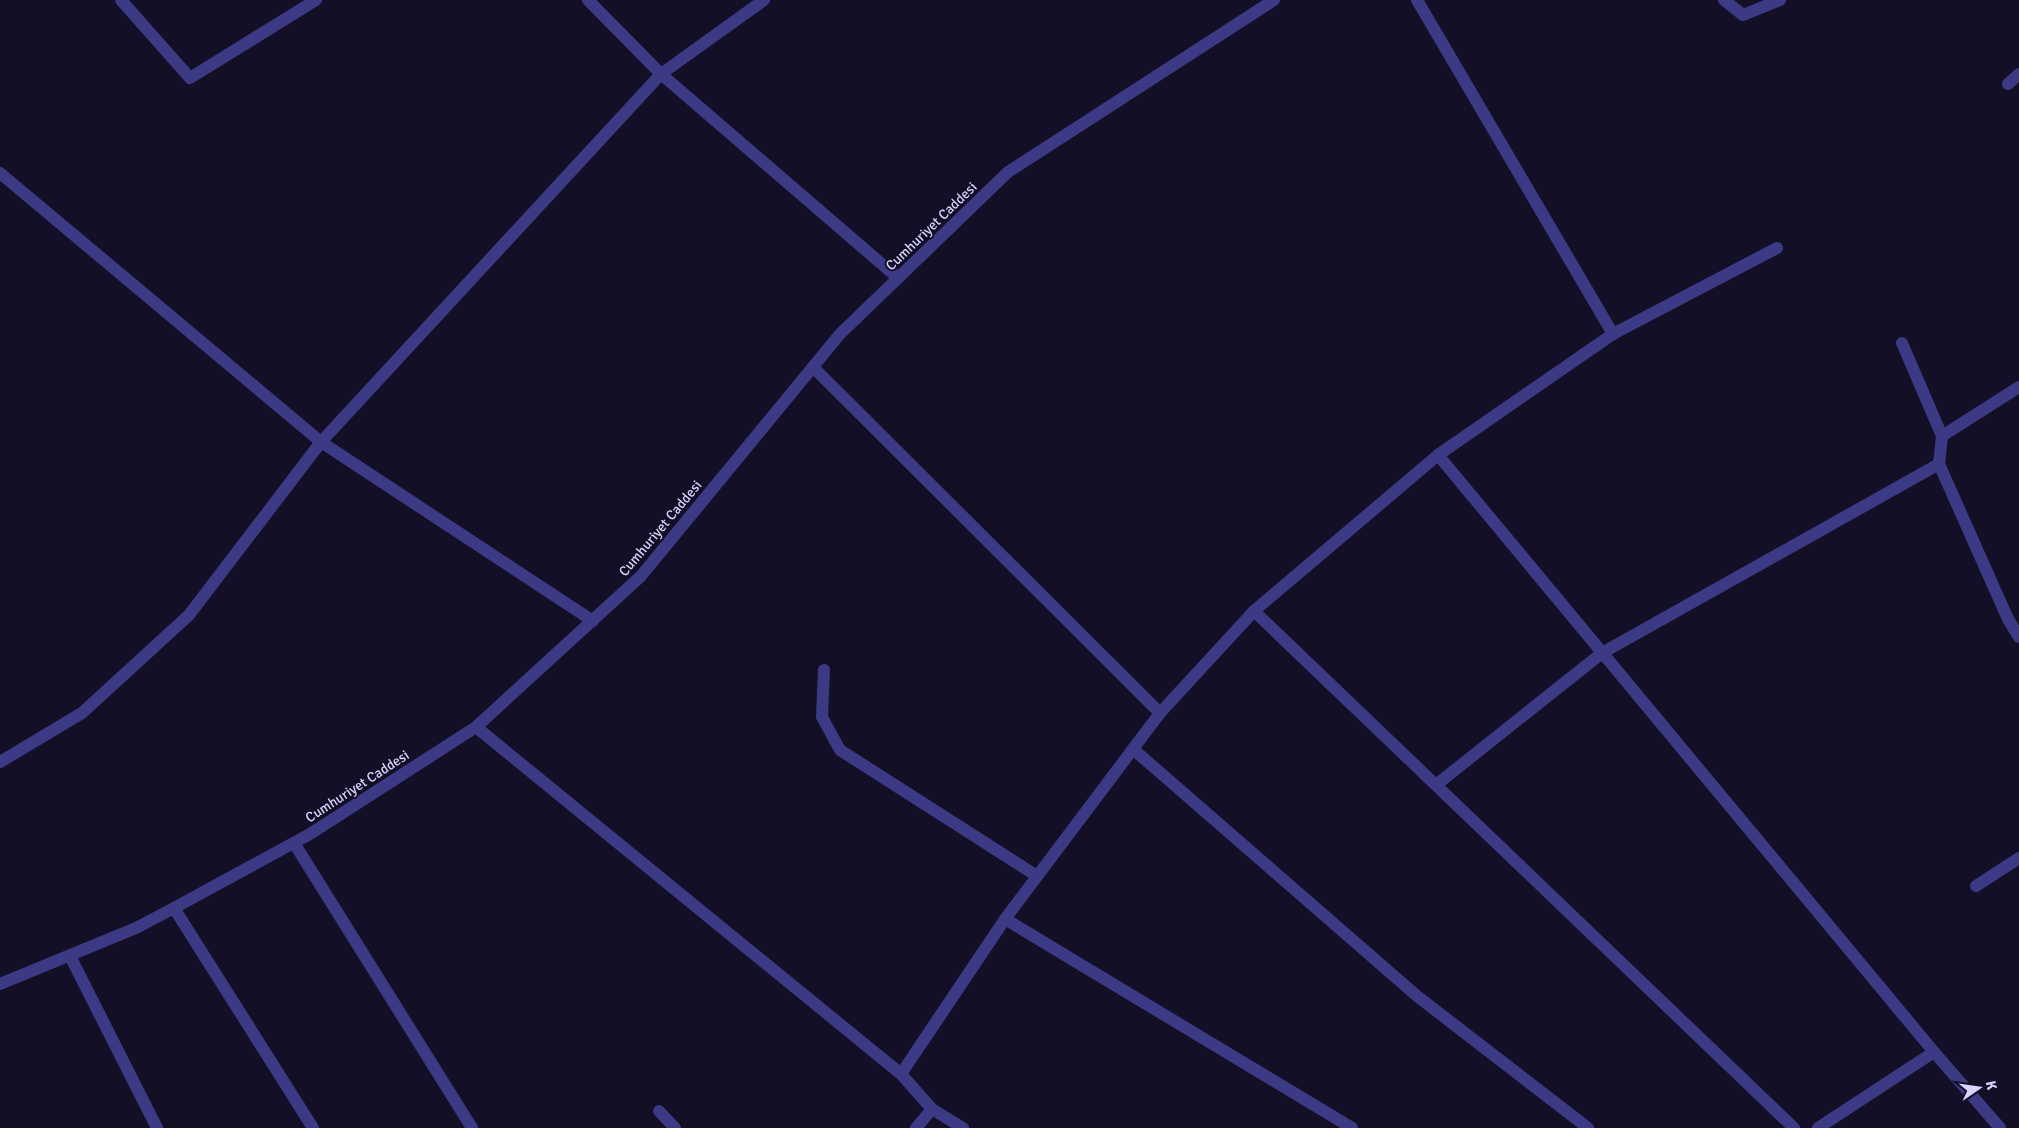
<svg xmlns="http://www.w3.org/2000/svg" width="2019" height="1128" font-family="Signika,sans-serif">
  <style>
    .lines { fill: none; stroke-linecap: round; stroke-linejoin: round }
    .minor { stroke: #3d3a85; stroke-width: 12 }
    .labels { text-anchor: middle; stroke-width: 4; stroke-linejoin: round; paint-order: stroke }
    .street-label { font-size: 14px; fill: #d9d4ff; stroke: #130f26 }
  </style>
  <rect width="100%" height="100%" fill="#130f26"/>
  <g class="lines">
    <g class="minor">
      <path d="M121 0 190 78 316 0"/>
      <path d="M588 0 661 74 898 278"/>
      <path d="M1417 0 1613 334"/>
      <path d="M1724 0 1743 15 1780 0"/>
      <path d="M2008 84 2019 74"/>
      <path d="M0 173 321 442 593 621"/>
      <path d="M1902 343 1942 436 1939 464 2008 619 2019 637"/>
      <path d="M813 367 1160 713"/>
      <path d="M1942 436 2019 387"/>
      <path d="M1438 455 1934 1052 2000 1128"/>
      <path d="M1254 611 1794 1128"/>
      <path d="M824 670 822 717 840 750 1037 876"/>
      <path d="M476 727 901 1074 932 1109 963 1128"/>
      <path d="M1133 749 1417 996 1588 1128"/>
      <path d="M0 762 82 713 189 615 321 442 661 74 764 0"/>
      <path d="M1436 785 1602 653 1939 464"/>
      <path d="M294 843 472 1128"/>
      <path d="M1976 886 2019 858"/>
      <path d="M174 908 313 1128"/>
      <path d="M1005 919 1352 1128"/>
      <path d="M70 956 157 1128"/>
      <path d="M0 984 136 928 174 908 310 834 476 727 641 576 840 334 1008 172 1274 0"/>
      <path d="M901 1074 1005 919 1160 713 1254 611 1438 455 1613 334 1777 248"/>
      <path d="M659 1111 675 1128"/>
      <path d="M916 1128 932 1109"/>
      <path d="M1818 1128 1934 1052"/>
    </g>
  </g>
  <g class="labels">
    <g class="street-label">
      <text transform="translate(931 226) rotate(-44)" y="5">Cumhuriyet Caddesi</text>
      <text transform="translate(660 528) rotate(-50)" y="5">Cumhuriyet Caddesi</text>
      <text transform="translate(357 786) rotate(-33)" y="5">Cumhuriyet Caddesi</text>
    </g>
  </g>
  <g transform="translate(1979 1088) rotate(77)" stroke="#130f26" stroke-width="4" paint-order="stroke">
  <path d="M0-4L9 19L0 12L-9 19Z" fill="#d9d4ff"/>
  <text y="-8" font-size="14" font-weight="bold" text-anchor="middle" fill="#d9d4ff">K</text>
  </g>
</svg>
